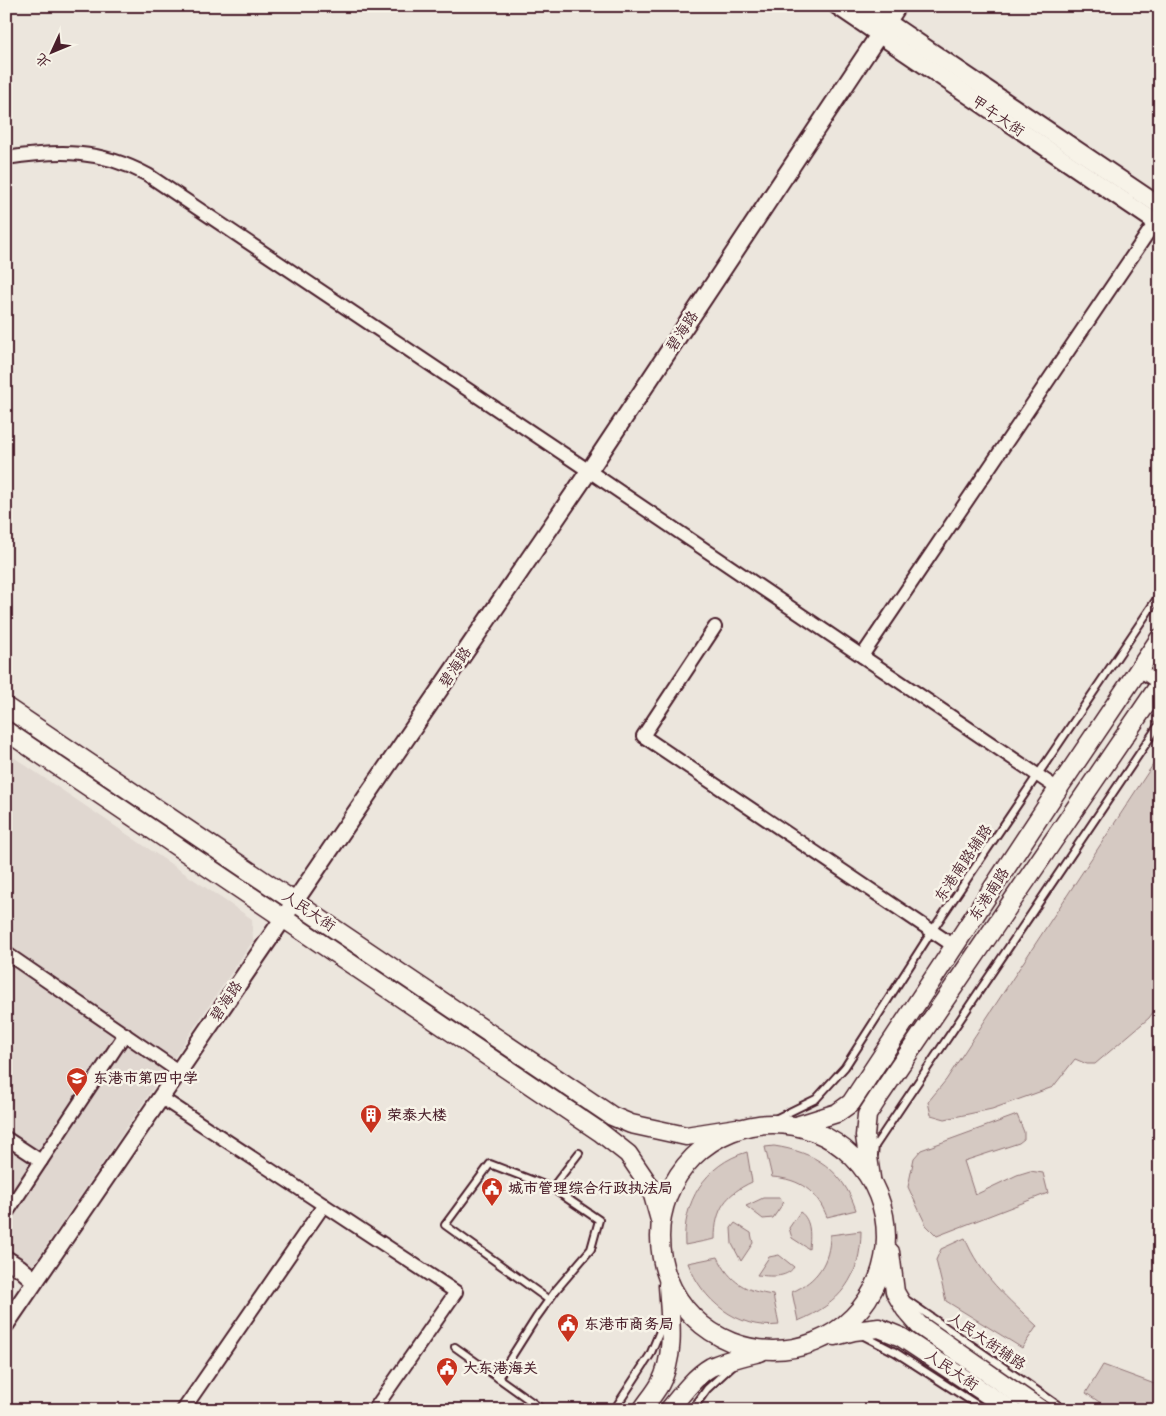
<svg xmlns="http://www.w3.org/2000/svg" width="1166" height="1416" font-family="'Gochi Hand','LXGW WenKai TC',sans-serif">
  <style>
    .built { fill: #e0d7d0 }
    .green { fill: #d5c9c2; stroke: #907476 }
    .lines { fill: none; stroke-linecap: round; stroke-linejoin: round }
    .service-casing { stroke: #4a1f2b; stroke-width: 10 }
    .minor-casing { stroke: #4a1f2b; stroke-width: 16 }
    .tertiary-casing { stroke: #4a1f2b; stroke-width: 20 }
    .secondary-casing { stroke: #4a1f2b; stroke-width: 21 }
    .service { stroke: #f7f3e8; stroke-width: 6 }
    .minor { stroke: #f7f3e8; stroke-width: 12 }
    .tertiary { stroke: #f7f3e8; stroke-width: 16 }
    .secondary { stroke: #f7f3e8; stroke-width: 18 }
    .labels { text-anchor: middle; stroke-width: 5; stroke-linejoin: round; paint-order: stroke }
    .street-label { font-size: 15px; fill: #4a1f2b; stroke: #f7f3e8 }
    .poi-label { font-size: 15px; font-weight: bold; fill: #4a1f2b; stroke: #f7f3e8; text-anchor: start }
  </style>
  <rect width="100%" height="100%" fill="#ece6dd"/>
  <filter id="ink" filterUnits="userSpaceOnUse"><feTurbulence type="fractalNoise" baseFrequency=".02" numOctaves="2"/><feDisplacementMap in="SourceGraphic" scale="10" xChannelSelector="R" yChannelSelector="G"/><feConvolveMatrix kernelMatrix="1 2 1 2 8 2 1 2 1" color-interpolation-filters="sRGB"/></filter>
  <g filter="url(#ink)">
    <path class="built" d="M6 752 252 919 253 941 30 1270 6 1254Z"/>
    <g class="green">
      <path d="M1160 754V1002L1149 1018 1095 1064H1087L1075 1059 1053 1087 992 1109 945 1119 931 1115 928 1102 946 1080Z"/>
      <path d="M1017 1115 1024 1132V1139L1019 1143 964 1161 975 1195 1017 1175 1030 1171 1043 1173 1048 1193 937 1236 926 1225 908 1187 914 1158 921 1150Z"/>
      <path d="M774 1146C815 1152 843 1170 856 1210L827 1217C817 1191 800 1179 772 1177L765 1147Z"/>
      <path d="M747 1152 752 1182C726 1194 715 1209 715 1239L685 1245C682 1203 705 1164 747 1152Z"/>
      <path d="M763 1198H780L784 1202 773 1218 763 1219 746 1206Z"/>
      <path d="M800 1212C812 1220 810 1237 809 1249L792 1238 789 1228Z"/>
      <path d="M735 1223 751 1233 753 1243 741 1261 732 1244 731 1228Z"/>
      <path d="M861 1231C861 1277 840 1304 798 1321L792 1292C817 1281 830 1262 830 1235Z"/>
      <path d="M965 1238C979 1274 1009 1300 1037 1326L1022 1348 946 1301 936 1260 941 1249Z"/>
      <path d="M779 1255 794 1267C786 1279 769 1276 757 1275L769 1257Z"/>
      <path d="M718 1257C730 1283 746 1291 773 1295L779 1325C737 1330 702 1300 688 1263Z"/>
      <path d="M1103 1365 1160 1386V1410H1111L1086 1393Z"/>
    </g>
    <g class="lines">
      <g class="service-casing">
        <g id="service">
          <path d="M767 1123 816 1099 845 1067 932 931 1160 594"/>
          <path d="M874 1155 875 1146 891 1122 1160 723"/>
          <path d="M549 1300 445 1225 490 1164 552 1188"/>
          <path d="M908 1301 1065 1410"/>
          <path d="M862 1335 895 1352 985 1410"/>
          <path d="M455 1347 543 1410"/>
          <path d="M498 1378 536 1318 556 1290 591 1249 599 1220 552 1188 579 1153"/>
          <path d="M614 1410 650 1355 665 1319"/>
          <path d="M692 1410 707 1389 733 1365"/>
        </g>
      </g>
      <g class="minor-casing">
        <g id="minor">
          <path d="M6 158C59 150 100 149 148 175L589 471 1058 789"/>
          <path d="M715 627 643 736 954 946"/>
          <path d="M862 656 1160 215"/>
          <path d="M1138 669 1160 684"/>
          <path d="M6 953 178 1071"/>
          <path d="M160 1097 456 1292 374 1410"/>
          <path d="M6 1138 41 1161 125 1034"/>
          <path d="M6 1214 41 1161"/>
          <path d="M183 1410 324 1205"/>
        </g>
      </g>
      <g class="tertiary-casing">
        <g id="tertiary">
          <path d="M837 6 1160 225"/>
          <path d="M864 6 1160 206"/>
          <path d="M6 1259 20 1268 35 1281"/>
          <path d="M6 1324 589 471 898 6"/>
        </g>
      </g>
      <g class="secondary-casing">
        <g id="secondary">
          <path d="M6 707 612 1116 631 1124 686 1136 737 1128"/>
          <path d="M6 731 600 1132 628 1154 651 1188 660 1220"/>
          <circle cx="773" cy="1237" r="113"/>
          <path d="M799 1125 837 1113 851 1103 1058 789 1160 638"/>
          <path d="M871 1178 865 1136 867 1115 878 1098 1160 684"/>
          <path d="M890 1252 895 1292 905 1309 919 1325 1041 1410"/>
          <path d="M835 1336 854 1331 879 1328 901 1337 1011 1410"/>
          <path d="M642 1410C648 1401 655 1393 660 1384 676 1354 670 1318 668 1285"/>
          <path d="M669 1410C680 1396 695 1376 711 1367 726 1360 744 1356 760 1352"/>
        </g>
      </g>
      <use href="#service" class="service"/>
      <use href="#minor" class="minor"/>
      <use href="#tertiary" class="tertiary"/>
      <use href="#secondary" class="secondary"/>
    </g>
  </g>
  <defs>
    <g id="school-pin" transform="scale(1.125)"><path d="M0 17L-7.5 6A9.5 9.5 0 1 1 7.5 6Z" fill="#c8321e" stroke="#f7f3e8"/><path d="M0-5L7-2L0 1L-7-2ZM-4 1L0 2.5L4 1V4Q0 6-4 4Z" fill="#fff"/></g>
    <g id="building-pin" transform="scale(1.125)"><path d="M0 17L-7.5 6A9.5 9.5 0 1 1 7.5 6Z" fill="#c8321e" stroke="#f7f3e8"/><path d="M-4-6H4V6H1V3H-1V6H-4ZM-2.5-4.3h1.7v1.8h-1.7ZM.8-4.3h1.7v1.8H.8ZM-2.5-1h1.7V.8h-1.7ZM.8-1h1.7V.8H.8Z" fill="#fff"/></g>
    <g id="civic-pin" transform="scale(1.125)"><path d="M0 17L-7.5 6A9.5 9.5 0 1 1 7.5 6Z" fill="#c8321e" stroke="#f7f3e8"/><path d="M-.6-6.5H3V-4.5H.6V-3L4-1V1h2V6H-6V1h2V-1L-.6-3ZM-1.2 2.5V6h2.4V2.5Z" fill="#fff"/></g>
  </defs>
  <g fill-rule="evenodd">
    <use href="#school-pin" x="77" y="1078"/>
    <use href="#building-pin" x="371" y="1115"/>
    <use href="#civic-pin" x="492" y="1188"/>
    <use href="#civic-pin" x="568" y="1324"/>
    <use href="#civic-pin" x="447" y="1368"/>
  </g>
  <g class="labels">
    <g class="street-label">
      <text transform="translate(998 116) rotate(34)" y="5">甲午大街</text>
      <text transform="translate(682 331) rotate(-56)" y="5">碧海路</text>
      <text transform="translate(455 667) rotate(-56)" y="5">碧海路</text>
      <text transform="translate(963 863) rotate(-56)" y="5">东港南路辅路</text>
      <text transform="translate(989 894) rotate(-57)" y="5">东港南路</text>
      <text transform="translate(309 911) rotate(34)" y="5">人民大街</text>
      <text transform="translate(226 1001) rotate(-56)" y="5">碧海路</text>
      <text transform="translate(987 1341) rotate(34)" y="5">人民大街辅路</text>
      <text transform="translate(952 1370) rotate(34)" y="5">人民大街</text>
    </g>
    <g class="poi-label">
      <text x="93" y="1083">东港市第四中学</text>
      <text x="387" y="1120">荣泰大楼</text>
      <text x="508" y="1193">城市管理综合行政执法局</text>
      <text x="584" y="1329">东港市商务局</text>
      <text x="463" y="1373">大东港海关</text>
    </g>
  </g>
  <rect width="1166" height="1416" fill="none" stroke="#f7f3e8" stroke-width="25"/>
  <rect x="12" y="12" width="1141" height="1391" fill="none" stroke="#4a1f2b" stroke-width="2" filter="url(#ink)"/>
  <g transform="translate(52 52) rotate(226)" stroke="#f7f3e8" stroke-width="4" paint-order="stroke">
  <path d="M0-4L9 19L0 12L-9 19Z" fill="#4a1f2b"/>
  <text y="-8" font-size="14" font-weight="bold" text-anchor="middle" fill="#4a1f2b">北</text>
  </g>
</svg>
